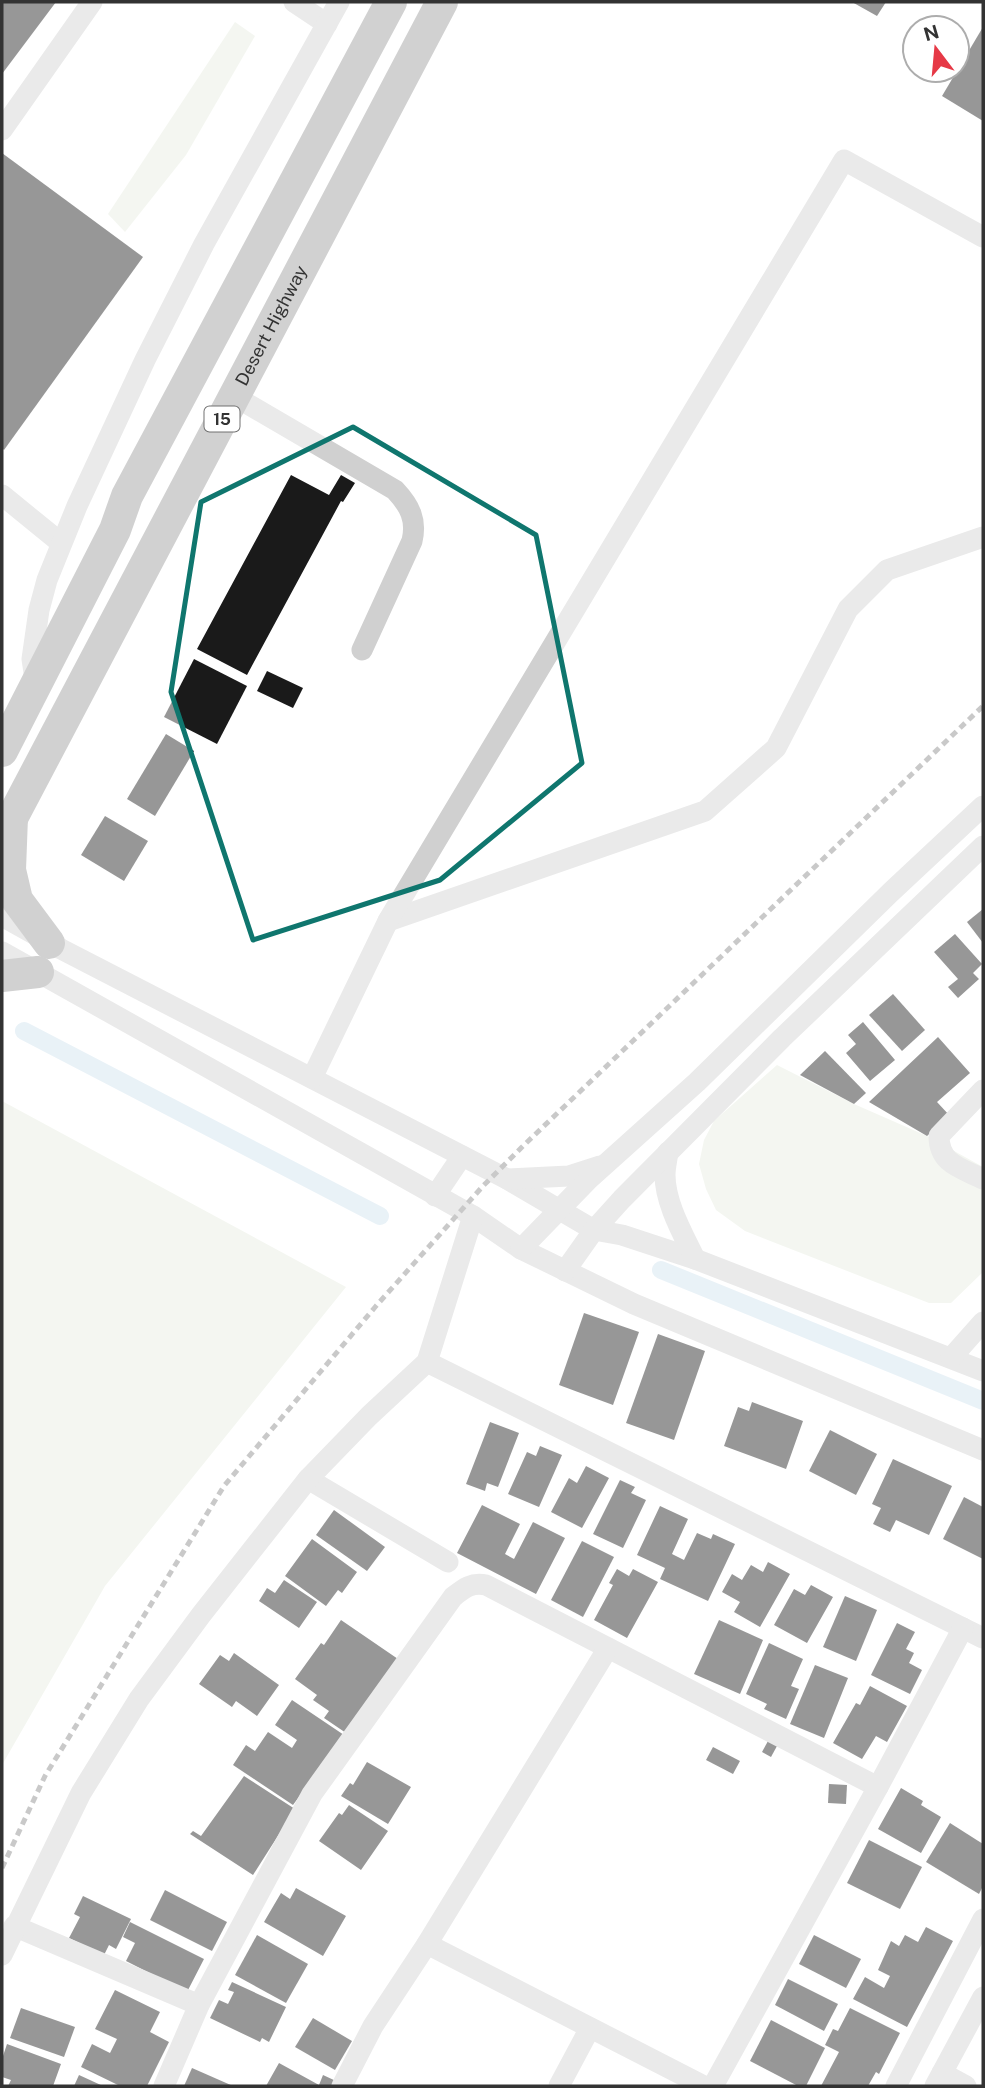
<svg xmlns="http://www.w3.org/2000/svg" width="985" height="2088" font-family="'Public Sans',sans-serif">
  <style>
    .green { fill: #e6ecdf }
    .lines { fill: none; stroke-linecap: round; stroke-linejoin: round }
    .canal { stroke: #cfe2ee; stroke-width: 18 }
    .building { fill: #1a1a1a }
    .minor { stroke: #d0d0d0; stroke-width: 21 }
    .highway { stroke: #9a9a9a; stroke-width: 32 }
    .rail { stroke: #888; stroke-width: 5; stroke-dasharray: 7 5; stroke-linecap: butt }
    .marked { fill: none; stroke: #0f766e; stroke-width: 5; stroke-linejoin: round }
    .labels { text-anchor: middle; stroke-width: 7; stroke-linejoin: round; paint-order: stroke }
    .shield { fill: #fff; stroke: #707070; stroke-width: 2 }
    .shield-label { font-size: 16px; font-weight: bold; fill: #333 }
    .street-label { font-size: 18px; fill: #333; stroke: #fff }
  </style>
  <rect width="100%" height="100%" fill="#fff"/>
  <g class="green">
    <path d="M235 22 255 36 186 155 125 232 108 214Z"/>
    <path d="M777 1065 854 1104 927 1136 983 1167V1272L951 1303H929L745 1231 716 1210 706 1189 699 1164 704 1140 714 1121Z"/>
    <path d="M2 1101 346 1287 105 1586 2 1765Z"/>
  </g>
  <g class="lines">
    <g class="canal">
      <path d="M24 1031 380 1216"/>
      <path d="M661 1270 983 1401"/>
    </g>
  </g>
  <g class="building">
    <path d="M2 2H56L2 74Z"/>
    <path d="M852 2H886L877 16Z"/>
    <path d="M983 27V121L942 96Z"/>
    <path d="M2 153 143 257 4 450 2 448Z"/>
    <path d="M291 475 329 495 341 475 355 483 343 502 341 501 247 675 197 649Z"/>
    <path d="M194 659 247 686 217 744 164 717Z"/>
    <path d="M267 671 303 688 293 708 257 691Z"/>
    <path d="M166 734 194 751 155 816 127 799Z"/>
    <path d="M105 816 148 841 124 881 81 855Z"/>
    <path d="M983 909V943L967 922Z"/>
    <path d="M955 934 982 964 973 973 979 979 958 998 948 987 958 979 934 952Z"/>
    <path d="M893 994 925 1030 902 1051 869 1015Z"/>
    <path d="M863 1022 895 1060 870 1081 846 1053 856 1044 848 1035Z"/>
    <path d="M938 1037 970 1073 937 1102 950 1116 927 1136 869 1102Z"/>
    <path d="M825 1051 866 1093 854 1104 800 1075Z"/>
    <path d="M584 1313 639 1332 613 1405 559 1385Z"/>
    <path d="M658 1334 705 1351 674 1440 626 1423Z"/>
    <path d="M752 1402 803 1421 786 1469 724 1446 738 1407 749 1411Z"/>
    <path d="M490 1422 519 1433 498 1487 487 1483 485 1491 466 1484Z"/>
    <path d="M830 1430 877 1454 856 1495 809 1471Z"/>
    <path d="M540 1446 562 1455 539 1507 508 1494 527 1452 536 1456Z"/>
    <path d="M893 1459 952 1486 929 1535 896 1520 890 1532 873 1524 881 1508 872 1504Z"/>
    <path d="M586 1466 609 1478 582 1528 551 1512 569 1478 577 1483Z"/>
    <path d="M620 1480 635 1487 631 1493 646 1500 623 1548 593 1534Z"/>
    <path d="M964 1497 983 1507V1559L943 1539Z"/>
    <path d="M482 1505 520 1524 505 1554 514 1559 533 1522 565 1538 536 1594 457 1553Z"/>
    <path d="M660 1506 688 1519 672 1554 684 1560 697 1533 711 1539 713 1534 735 1544 708 1601 660 1579 665 1568 637 1555Z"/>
    <path d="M334 1510 385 1547 367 1571 316 1535Z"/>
    <path d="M312 1539 357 1572 342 1593 338 1590 326 1606 285 1576Z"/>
    <path d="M582 1541 614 1557 583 1617 551 1600Z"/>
    <path d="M768 1562 790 1574 760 1627 734 1612 740 1602 722 1592 732 1574 742 1580 751 1565 763 1572Z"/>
    <path d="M617 1569 629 1576 633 1569 658 1582 627 1638 594 1620 613 1585 609 1583Z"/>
    <path d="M284 1580 317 1602 299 1628 259 1601 267 1588 275 1593Z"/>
    <path d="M811 1585 833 1597 807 1643 774 1625 794 1589 805 1595Z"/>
    <path d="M845 1596 877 1610 856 1661 823 1647Z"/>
    <path d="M341 1620 398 1659 346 1733 324 1718 329 1711 313 1700 317 1695 295 1679 321 1643 324 1645Z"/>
    <path d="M719 1620 763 1640 740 1694 694 1674Z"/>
    <path d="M897 1623 915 1632 906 1649 914 1653 909 1663 922 1670 910 1694 871 1675Z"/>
    <path d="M769 1643 803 1659 791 1686 799 1689 786 1719 764 1709 767 1704 746 1694Z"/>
    <path d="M234 1653 279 1685 257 1716 236 1701 232 1707 199 1684 220 1655 229 1661Z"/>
    <path d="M815 1665 848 1678 824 1738 790 1724Z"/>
    <path d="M870 1686 907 1706 887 1742 876 1736 862 1759 833 1743 856 1703 860 1705Z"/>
    <path d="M292 1700 344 1735 293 1805 233 1765 246 1745 255 1751 268 1732 292 1748 297 1740 275 1725Z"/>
    <path d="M768 1741 777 1746 771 1757 762 1752Z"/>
    <path d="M713 1747 740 1761 733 1774 706 1760Z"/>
    <path d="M367 1762 411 1787 388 1824 341 1796 350 1783 353 1785Z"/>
    <path d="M244 1776 295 1809 253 1875 190 1834 193 1831 201 1836Z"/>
    <path d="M829 1784 847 1785 846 1804 828 1803Z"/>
    <path d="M901 1788 923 1801 921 1805 941 1817 921 1853 878 1829Z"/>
    <path d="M349 1805 388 1831 361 1870 319 1841 339 1813 342 1815Z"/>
    <path d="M950 1823 983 1844V1886L979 1894 926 1862Z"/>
    <path d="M869 1840 922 1867 900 1909 847 1883Z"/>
    <path d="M296 1888 346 1916 323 1956 264 1922 281 1893 290 1899Z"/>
    <path d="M165 1890 227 1922 212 1951 150 1920Z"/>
    <path d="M83 1896 131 1919 116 1949 109 1945 104 1955 69 1938 80 1917 74 1914Z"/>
    <path d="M130 1922 204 1959 187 1992 126 1961 135 1943 123 1937Z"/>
    <path d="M926 1927 953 1941 907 2027 853 1999 865 1977 884 1988 890 1976 878 1970 891 1941 899 1946 905 1935 918 1942Z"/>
    <path d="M257 1935 308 1964 286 2003 235 1975Z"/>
    <path d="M814 1935 861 1959 846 1988 799 1964Z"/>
    <path d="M788 1979 838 2004 824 2031 775 2005Z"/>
    <path d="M232 1982 286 2007 269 2042 262 2038 260 2042 210 2018 219 2000 228 2004 234 1992 228 1990Z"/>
    <path d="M115 1990 160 2012 150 2032 169 2042 147 2086H120L81 2067 92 2044 110 2053 117 2039 95 2029Z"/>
    <path d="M21 2008 75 2027 64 2057 10 2038Z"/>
    <path d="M850 2008 900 2033 879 2074 876 2072 868 2086H821L839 2052 825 2045 833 2029 838 2031Z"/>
    <path d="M313 2018 352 2041 335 2070 295 2047Z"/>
    <path d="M771 2020 825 2048 806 2086H798L750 2061Z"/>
    <path d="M7 2044 61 2064 53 2086H8L11 2080 2 2077V2059Z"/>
    <path d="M279 2063 319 2085 323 2075 336 2081 334 2086H266Z"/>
    <path d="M192 2068 233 2086H184Z"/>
    <path d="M79 2075 103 2086H74Z"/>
  </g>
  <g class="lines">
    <g class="minor">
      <path d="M294 2 327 24"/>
      <path d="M2 130 92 2"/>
      <path d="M234 396 395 490C410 506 417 520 412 541L362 650"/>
      <path d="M2 495 61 543"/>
      <path d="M36 686 32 659 39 610 47 580 77 506 145 360 204 244 339 2"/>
      <path d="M2 916 61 949 507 1179 594 1230 622 1235 695 1259 983 1371"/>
      <path d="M388 921 705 811 776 748 848 609 887 570 983 537"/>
      <path d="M2 952 473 1216 521 1249 634 1304 983 1450"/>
      <path d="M312 1078 388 921 844 160 983 237"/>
      <path d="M983 1090 939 1136C939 1164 961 1168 983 1179"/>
      <path d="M668 1152C667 1160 665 1167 665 1175 665 1203 683 1234 695 1259"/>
      <path d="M507 1179 569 1176 600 1166"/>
      <path d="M435 1196 462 1156"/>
      <path d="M521 1249 589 1179 697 1082 891 892 983 806"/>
      <path d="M565 1271 594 1230 622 1199 782 1038 983 846"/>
      <path d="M951 1358 983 1322"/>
      <path d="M427 1362 983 1638"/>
      <path d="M308 1479 448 1562"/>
      <path d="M14 1926 199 2005"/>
      <path d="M427 1944 704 2086"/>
      <path d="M2 1955 81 1793 139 1699 201 1615 308 1479 369 1416 427 1362 473 1216"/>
      <path d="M942 2073 966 2086"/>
      <path d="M164 2086 199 2005 312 1794 453 1597C464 1588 472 1582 486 1585L878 1787"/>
      <path d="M342 2086 373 2026 427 1944 608 1648"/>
      <path d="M559 2086 590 2028"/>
      <path d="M713 2086 878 1787 963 1628"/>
      <path d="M896 2086 983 1919"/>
      <path d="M935 2086 983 1997"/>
    </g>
    <g class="highway">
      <path d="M2 751 115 530 127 496 391 2"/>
      <path d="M12 817 10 870 17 900 49 943"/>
      <path id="s1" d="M2 837 442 2"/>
      <path d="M2 976 38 972"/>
    </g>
    <path class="rail" d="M2 1868 45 1776 224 1486 376 1306 483 1186 522 1147 983 706"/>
  </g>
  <path d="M0 0H985V2088H0ZM353 427 536 535 582 763 440 880 253 940 171 692 201 502Z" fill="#fff" fill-opacity=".55" fill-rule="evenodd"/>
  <path class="marked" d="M353 427 536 535 582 763 440 880 253 940 171 692 201 502Z"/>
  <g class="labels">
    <rect class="shield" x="204.5" y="406.5" width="35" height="25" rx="5"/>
    <g class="shield-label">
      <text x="222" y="425">15</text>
    </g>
    <g class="street-label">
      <text dy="6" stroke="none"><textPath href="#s1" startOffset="578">Desert Highway</textPath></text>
    </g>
  </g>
  <rect width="985" height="2088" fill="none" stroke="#333333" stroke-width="7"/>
  <g transform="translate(936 49) rotate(344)"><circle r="33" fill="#ffffff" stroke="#adadad" stroke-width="2"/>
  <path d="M0-5L12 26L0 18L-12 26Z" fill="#e63946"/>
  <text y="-10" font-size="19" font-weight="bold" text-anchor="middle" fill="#333333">N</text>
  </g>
</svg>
